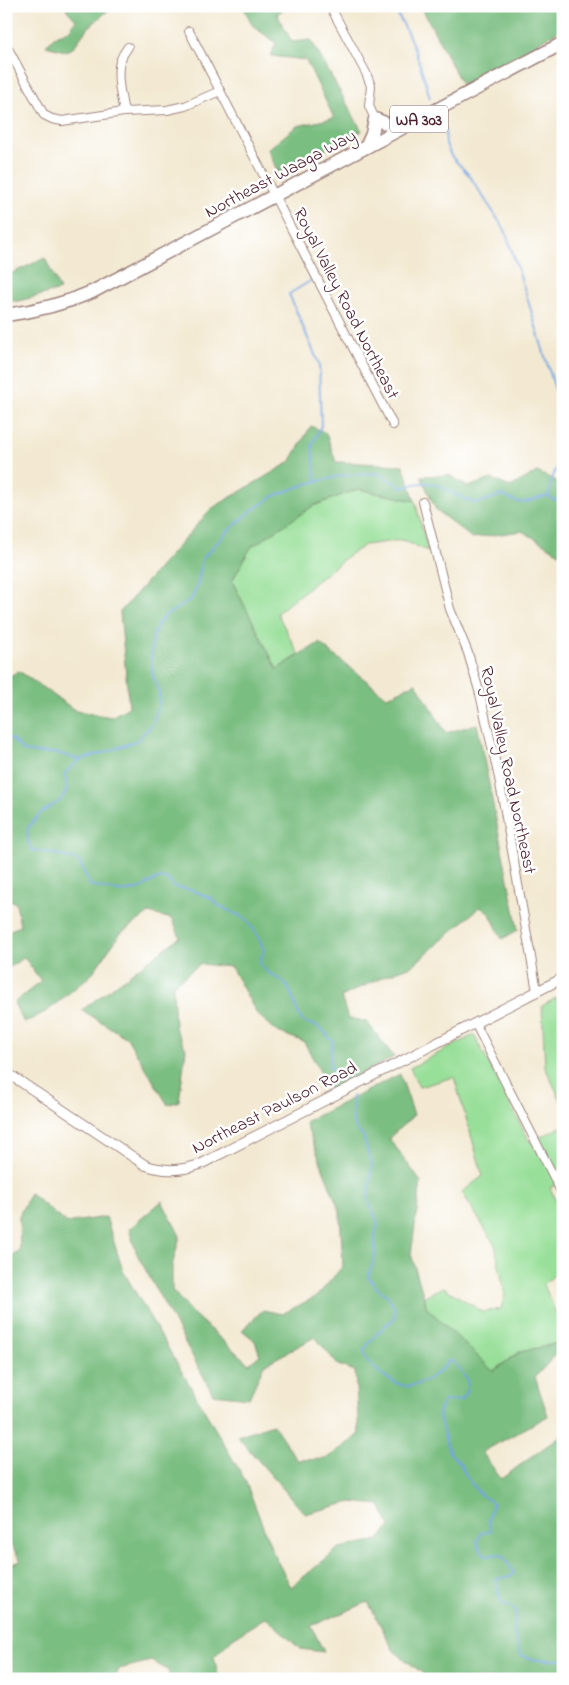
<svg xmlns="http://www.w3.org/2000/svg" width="569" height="1685" font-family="'Indie Flower',sans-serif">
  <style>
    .green { fill: #98df99; stroke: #717f62 }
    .forest { fill: #7abe81; stroke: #626e56 }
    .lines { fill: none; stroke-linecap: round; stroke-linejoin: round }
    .stream { stroke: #75a6e0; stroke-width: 2 }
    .minor-casing { stroke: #9e847e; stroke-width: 10 }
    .tertiary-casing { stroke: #9e847e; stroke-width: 11 }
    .trunk-casing { stroke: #9e847e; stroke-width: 15 }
    .minor { stroke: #fff; stroke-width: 8 }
    .tertiary { stroke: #fff; stroke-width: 9 }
    .trunk { stroke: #fff; stroke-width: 12 }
    .labels { text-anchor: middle; stroke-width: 5; stroke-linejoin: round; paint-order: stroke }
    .shield { fill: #fff; stroke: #80626b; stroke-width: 1 }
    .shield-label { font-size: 16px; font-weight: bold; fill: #4a1f2b }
    .street-label { font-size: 18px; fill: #4a1f2b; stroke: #fff }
  </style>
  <rect width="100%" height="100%" fill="#fff"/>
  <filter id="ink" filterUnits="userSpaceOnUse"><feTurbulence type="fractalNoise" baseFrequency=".02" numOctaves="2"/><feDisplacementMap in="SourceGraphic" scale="10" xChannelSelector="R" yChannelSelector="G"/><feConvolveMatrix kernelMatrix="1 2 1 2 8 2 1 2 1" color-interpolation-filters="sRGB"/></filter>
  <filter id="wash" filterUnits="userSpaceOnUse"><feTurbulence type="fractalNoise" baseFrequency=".0096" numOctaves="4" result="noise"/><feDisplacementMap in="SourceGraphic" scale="20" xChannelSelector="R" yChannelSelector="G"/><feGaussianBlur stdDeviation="1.12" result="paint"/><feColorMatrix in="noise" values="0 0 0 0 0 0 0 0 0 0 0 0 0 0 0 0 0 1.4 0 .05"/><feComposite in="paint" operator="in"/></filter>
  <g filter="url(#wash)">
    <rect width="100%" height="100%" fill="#f3e9d2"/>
    <g class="green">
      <path d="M358 489 415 501 428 551 402 540 365 545 349 555 277 613 299 655 277 669 232 581 251 547 313 506Z"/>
      <path d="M563 994V1105L545 1067 542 1006Z"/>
      <path d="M474 1035 530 1142 563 1126V1181L550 1188 563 1214V1266L544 1285 563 1329V1342L520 1352 493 1371 427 1309 423 1297 443 1287 483 1312 501 1309 505 1295 495 1245 462 1192 483 1176 454 1077 419 1087 410 1068Z"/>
    </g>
    <g class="forest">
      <path d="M68 6H83L89 12 95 6H113L87 29 73 48 65 51 46 46 54 37 70 30 76 20 66 9Z"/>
      <path d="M243 6H288L277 14 292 42 311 40 362 131 278 173 268 149 297 126 334 118 306 60 271 56 276 43 253 26Z"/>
      <path d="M421 6H563V28L463 87Z"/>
      <path d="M45 258 60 290 19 301H6V276Z"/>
      <path d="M311 426 326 433 336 462 403 465 415 501 358 489 313 506 251 547 232 581 277 669 319 643 387 697 416 683 446 733 477 724 518 930 502 939 490 914 480 907 412 966 385 976 341 997 348 1018 367 1022 394 1057 330 1090 304 1042 278 1032 257 1014 231 967 200 964 173 985 175 1028 186 1049 179 1101 168 1105 127 1038 82 1010 180 937 172 919 149 913 121 933 91 975 47 1011 24 1023 14 1003 41 981 24 957 6 970V932L20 926 16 903 6 898V678L19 671 76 711 111 717 129 707 120 612 211 509 290 462Z"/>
      <path d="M537 472 563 484V555L522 531 472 538 436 510 421 476 449 475 468 487 492 479 510 487Z"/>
      <path d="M400 1074 414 1115 389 1138 421 1182 411 1254 427 1308 493 1371 520 1352 563 1342V1347L535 1377 548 1416 482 1452 501 1479 563 1434V1679H525L521 1677 517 1679H430L394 1651 368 1602 311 1626 324 1652 300 1649 266 1617 233 1638 214 1657 219 1679H170L168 1670 151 1661 119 1669 115 1679H6V1566L21 1561 10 1543 6 1542V1259L20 1251 19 1216 30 1193 66 1223 106 1217 123 1271 245 1480 274 1555 291 1587 339 1548 379 1540 390 1526 380 1505 351 1502 305 1514 237 1436 273 1424 297 1460 326 1459 359 1435 355 1371 338 1365 315 1337 264 1365 249 1398 213 1394 137 1254 129 1229 162 1201 180 1236 172 1266V1290L191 1312 249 1364 260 1355 255 1341 242 1330 263 1310 282 1314 317 1296 343 1266 340 1212 305 1122Z"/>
    </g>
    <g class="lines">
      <g class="stream">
        <path d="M392 6C411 33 421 66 430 98"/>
        <path d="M445 130 446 144 451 156 469 175 505 230 527 297 563 416"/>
        <path d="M279 220 293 242 312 280 289 294 319 364 321 426 312 445 316 481"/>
        <path d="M548 495C554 482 550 472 563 462"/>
        <path d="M6 738 12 739 23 751 37 753H57L80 760 109 751 136 741 153 724 159 704V689L153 676 151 658 153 636 159 622 166 615 191 600 198 584 202 559 228 531 254 509 274 496 306 484 341 476 378 473 403 488C409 486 415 483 422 483 442 481 457 500 477 503 482 503 496 496 503 495 524 509 526 500 548 496L552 499 563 502"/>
        <path d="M80 760 65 773 67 790 61 800 41 813 27 829 28 841 32 850 55 854 79 861 90 885C106 889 125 895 141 888 150 883 155 878 166 878L174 887 191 890 211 898 218 905 246 919 257 934 264 950 260 963C268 977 278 975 286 985 295 995 294 1010 302 1020 307 1026 315 1023 320 1028 325 1031 329 1038 333 1042L331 1049 330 1067 346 1082"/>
        <path d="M352 1096 353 1123 357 1130 363 1136 372 1165 368 1199 378 1224 375 1235V1257L368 1277 379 1290 388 1296 394 1306 395 1313 393 1320C387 1323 365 1345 364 1351 362 1364 399 1389 410 1386 426 1383 439 1373 449 1361H453C463 1375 476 1382 461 1400L444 1401 438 1413 449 1452 460 1463 467 1478 480 1494 493 1503 488 1520 491 1531 481 1533 477 1542C483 1555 485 1558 498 1554L503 1556 514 1573 511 1576 496 1579 501 1603 510 1606 516 1611 514 1634 521 1655 533 1660H563"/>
      </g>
    </g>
  </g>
  <g filter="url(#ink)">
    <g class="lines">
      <g class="minor-casing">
        <g id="minor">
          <path d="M330 6 366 73 371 86 369 106 375 119"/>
          <path d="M189 31 393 425"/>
          <path d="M6 45 44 115 52 119 62 121 124 112 167 110 185 106 220 91"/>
          <path d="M124 112C121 96 116 77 120 61 122 56 125 51 128 47"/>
          <path d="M423 502 450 609 468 653 480 694 499 778 537 991"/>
          <path d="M475 1023 563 1195"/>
        </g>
      </g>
      <g class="tertiary-casing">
        <path id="tertiary" d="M6 1072 145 1165C164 1172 182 1171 201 1164L563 978"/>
      </g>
      <g class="trunk-casing">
        <g id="trunk">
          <path d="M366 147 372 134 375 119 390 125 407 124"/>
          <path d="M6 315C36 311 64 304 92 292L563 43"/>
        </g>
      </g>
      <use href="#minor" class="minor"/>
      <use href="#tertiary" class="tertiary"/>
      <use href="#trunk" class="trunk"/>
    </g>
  </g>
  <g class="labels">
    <rect class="shield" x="390" y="105.5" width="58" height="27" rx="4"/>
    <g class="shield-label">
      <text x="419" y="125">WA 303</text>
    </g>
    <g class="street-label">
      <text transform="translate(280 173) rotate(-28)" y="6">Northeast Waaga Way</text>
      <text transform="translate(347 303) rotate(63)" y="6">Royal Valley Road Northeast</text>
      <text transform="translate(509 770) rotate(78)" y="6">Royal Valley Road Northeast</text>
      <text transform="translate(274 1107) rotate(-27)" y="6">Northeast Paulson Road</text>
    </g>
  </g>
  <rect width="569" height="1685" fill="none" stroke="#fff" stroke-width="25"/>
</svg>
